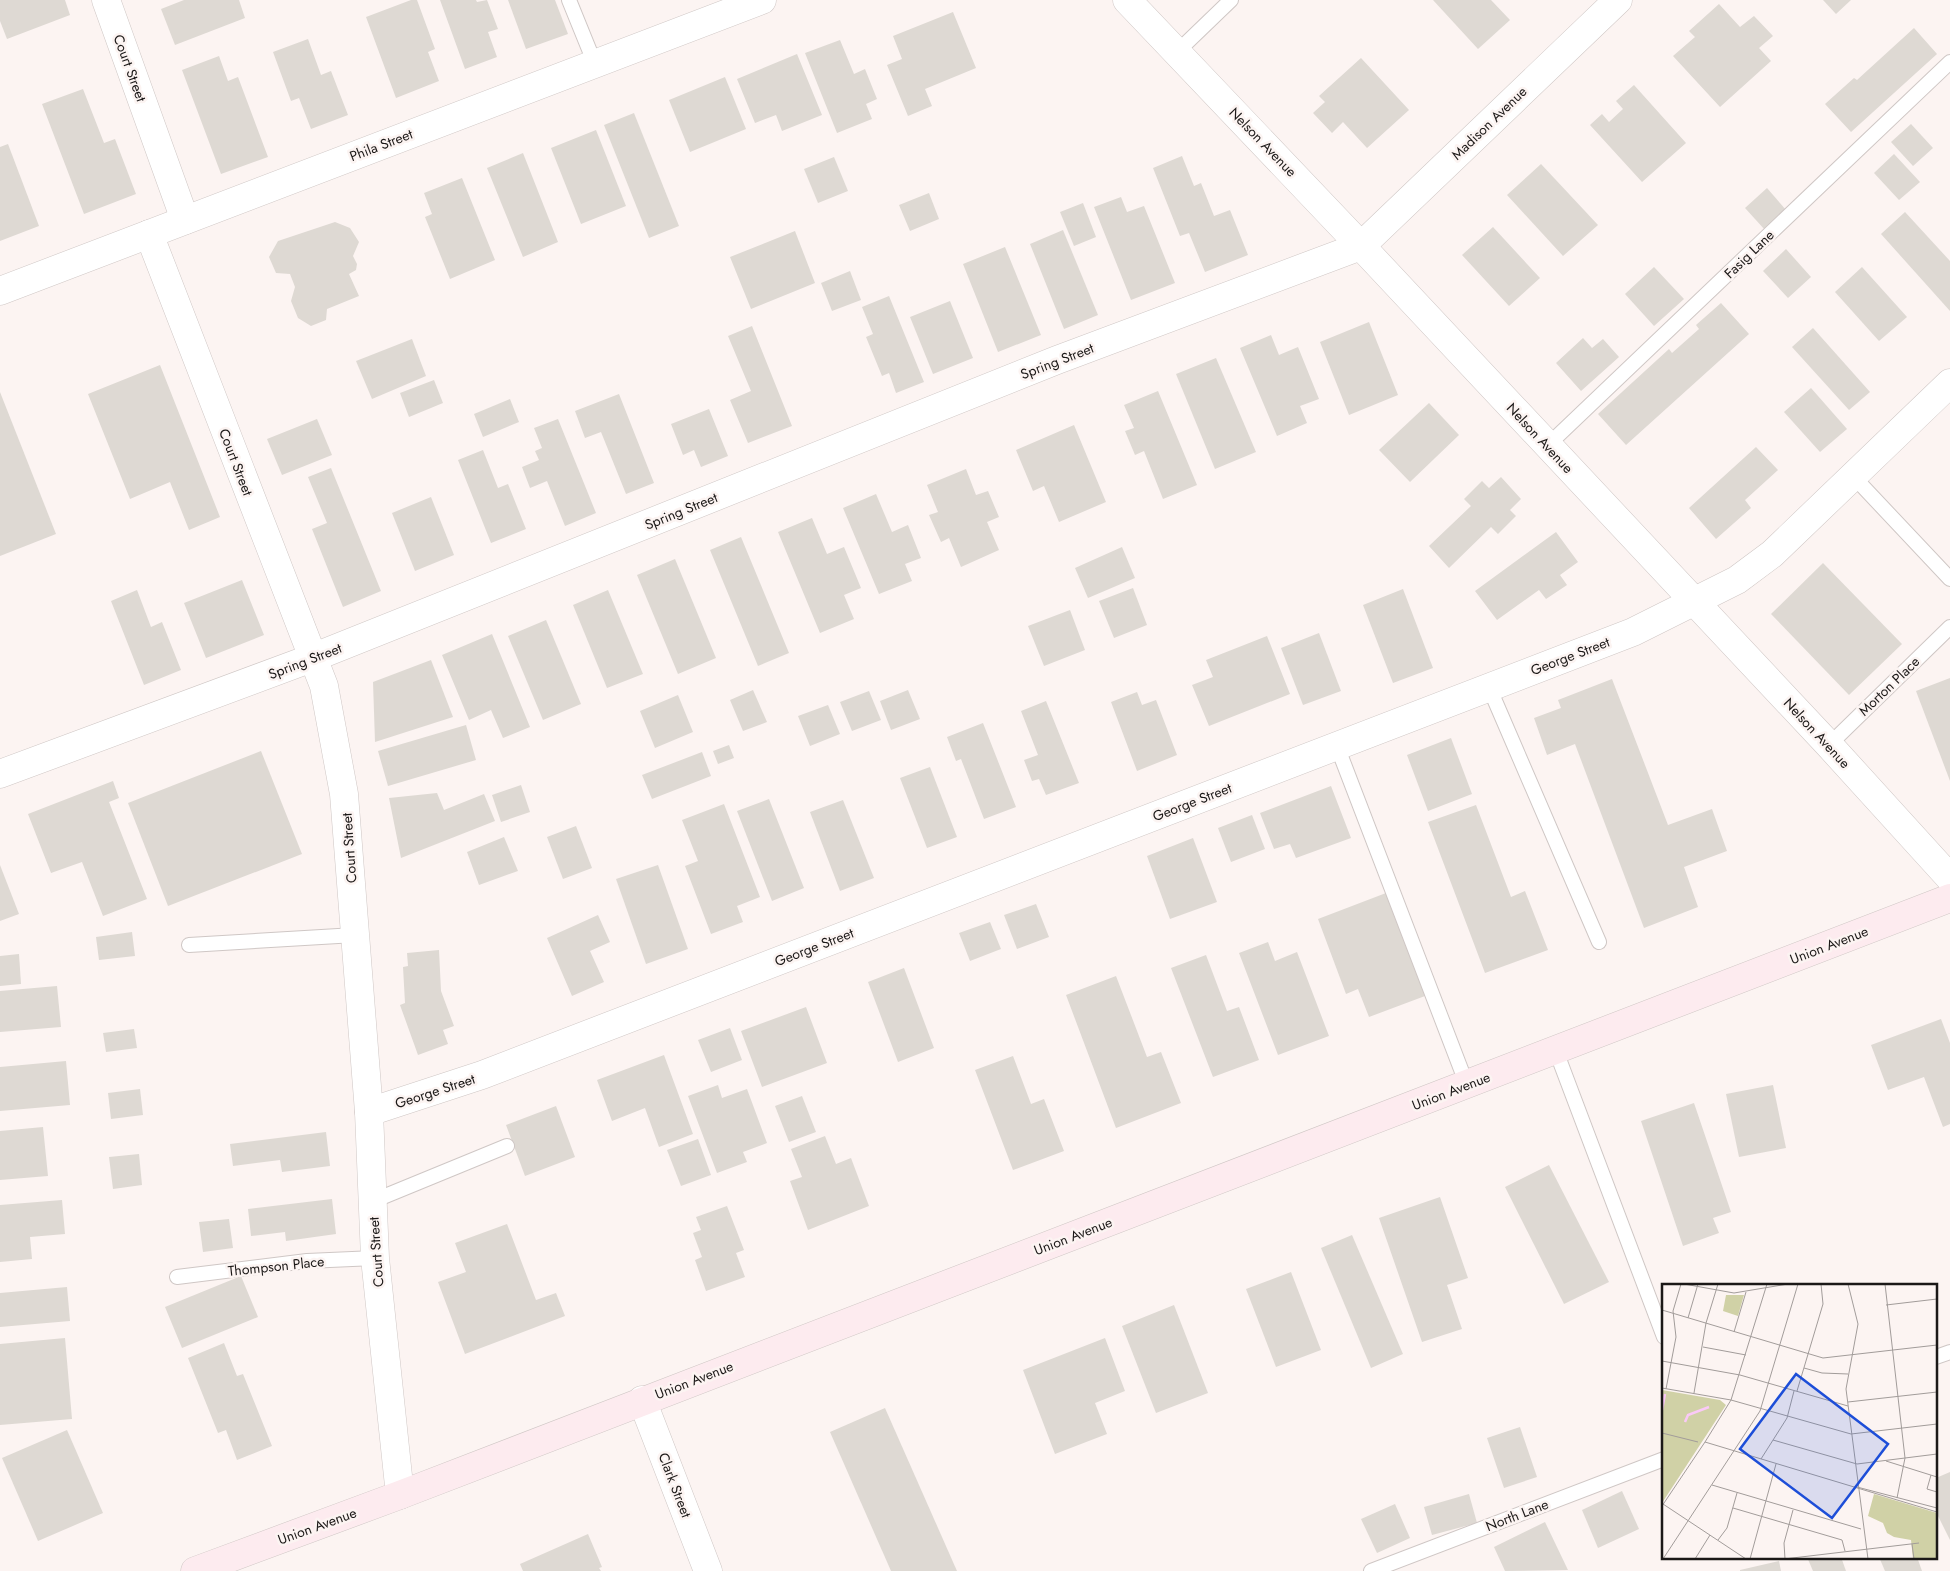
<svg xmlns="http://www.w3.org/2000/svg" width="1950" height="1571" font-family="Jost,sans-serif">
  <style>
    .building { fill: #ded9d3 }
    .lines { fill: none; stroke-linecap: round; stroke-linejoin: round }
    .service-casing { stroke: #cfc7c5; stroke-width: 16 }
    .minor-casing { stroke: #cfc7c5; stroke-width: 29 }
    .tertiary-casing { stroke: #cfc7c5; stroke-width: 29 }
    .secondary-casing { stroke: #cfc7c5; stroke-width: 29 }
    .service { stroke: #fff; stroke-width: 14 }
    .minor { stroke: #fff; stroke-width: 28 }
    .tertiary { stroke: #fff; stroke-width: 28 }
    .secondary { stroke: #fdebef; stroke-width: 28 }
    .labels { text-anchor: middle; stroke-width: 5; stroke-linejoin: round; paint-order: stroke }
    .street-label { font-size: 14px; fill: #1b1817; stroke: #fcf4f2 }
    .inset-river { fill: none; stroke: #fac9f7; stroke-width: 2.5 }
    .inset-road { fill: none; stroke: #a29c9a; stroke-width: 1 }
    .view { fill: #1d4ed8; fill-opacity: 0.15; stroke: #1d4ed8; stroke-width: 2.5 }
    .inset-edge { fill: none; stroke: #1b1817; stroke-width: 2.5 }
  </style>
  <rect width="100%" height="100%" fill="#fcf4f2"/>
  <g class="building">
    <path d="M0 0H65L70 15 7 39 0 21Z"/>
    <path d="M184 0H239L245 18 175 45 161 9Z"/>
    <path d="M411 0H417L435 49 428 52 439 81 396 98 366 17Z"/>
    <path d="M440 0H476L477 2 487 0 498 29 488 32 497 57 465 69Z"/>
    <path d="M508 0H555L568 34 526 49Z"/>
    <path d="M1433 0H1491L1510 20 1478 49Z"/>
    <path d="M1823 0H1851L1836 14Z"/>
    <path d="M1719 4 1740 27 1754 16 1773 36 1759 48 1771 61 1720 107 1673 56 1695 37 1689 31Z"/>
    <path d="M953 12 976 68 925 89 932 106 908 116 887 65 902 59 893 36Z"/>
    <path d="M1914 28 1937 54 1851 132 1825 104 1854 78 1857 80Z"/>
    <path d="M308 39 321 75 331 71 348 115 311 129 299 98 291 101 273 52Z"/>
    <path d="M840 40 854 74 865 69 877 99 866 104 872 119 837 133 805 53Z"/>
    <path d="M797 54 822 115 782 131 776 115 755 123 737 79Z"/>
    <path d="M219 56 228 81 238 77 268 157 221 174 182 70Z"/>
    <path d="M1361 58 1409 110 1367 148 1343 122 1332 133 1313 113 1325 102 1319 96Z"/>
    <path d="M725 77 746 129 690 152 669 100Z"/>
    <path d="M1634 85 1686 143 1642 182 1590 125 1602 114 1609 122 1623 109 1616 101Z"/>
    <path d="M83 89 104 143 115 139 136 194 84 214 42 104Z"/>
    <path d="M634 113 679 226 649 238 604 125Z"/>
    <path d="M1911 124 1933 148 1913 166 1891 142Z"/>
    <path d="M596 130 626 206 581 224 551 148Z"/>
    <path d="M8 144 39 226 0 241V147Z"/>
    <path d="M523 153 558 242 523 257 487 168Z"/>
    <path d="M1894 154 1920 182 1899 200 1874 173Z"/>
    <path d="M1182 156 1194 186 1201 183 1214 216 1230 210 1248 255 1205 272 1189 233 1180 236 1153 168Z"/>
    <path d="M834 157 848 191 818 203 804 169Z"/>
    <path d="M1541 164 1598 225 1563 256 1507 195Z"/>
    <path d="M462 178 495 260 450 279 425 217 432 214 424 193Z"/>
    <path d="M1767 188 1786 210 1765 230 1745 208Z"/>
    <path d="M929 193 939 219 910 231 899 205Z"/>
    <path d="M1121 197 1127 212 1144 206 1175 283 1131 300 1094 207Z"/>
    <path d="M1083 203 1096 237 1074 246 1060 212Z"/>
    <path d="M1905 212 1950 261V311L1881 234Z"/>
    <path d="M335 222 350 228 359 242 353 256 357 264 356 270 349 274 359 296 327 309 326 320 311 326 298 318 291 301 295 287 290 274 276 273 269 257 278 241Z"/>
    <path d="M1493 227 1540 278 1509 306 1462 255Z"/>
    <path d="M1063 230 1098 315 1064 329 1030 244Z"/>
    <path d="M795 231 815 283 751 309 730 257Z"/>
    <path d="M1005 247 1041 335 998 352 963 264Z"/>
    <path d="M1786 249 1811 277 1788 298 1763 271Z"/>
    <path d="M1654 267 1684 299 1654 326 1625 294Z"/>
    <path d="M1862 267 1907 317 1879 341 1835 292Z"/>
    <path d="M850 271 861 300 832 311 821 283Z"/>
    <path d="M889 296 924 382 896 393 889 373 882 376 866 337 873 334 862 307Z"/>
    <path d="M950 301 973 358 933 374 910 317Z"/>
    <path d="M1721 303 1749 334 1626 445 1598 414 1669 349 1672 353 1699 329 1696 325Z"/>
    <path d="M1369 322 1398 395 1349 415 1320 342Z"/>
    <path d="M752 326 792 426 748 443 730 400 751 391 728 336Z"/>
    <path d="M1813 328 1870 392 1849 410 1792 347Z"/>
    <path d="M1271 335 1279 355 1298 347 1319 399 1300 406 1307 423 1277 436 1240 348Z"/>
    <path d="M1583 338 1592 348 1603 339 1619 357 1581 391 1556 363Z"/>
    <path d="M412 339 426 376 372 399 356 361Z"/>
    <path d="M1216 358 1256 452 1215 469 1176 374Z"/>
    <path d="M160 365 220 517 189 530 170 482 130 499 88 394Z"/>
    <path d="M434 380 443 403 409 417 400 393Z"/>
    <path d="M1811 388 1847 429 1820 452 1784 412Z"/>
    <path d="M1158 391 1197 485 1163 499 1144 451 1135 455 1125 431 1134 428 1124 405Z"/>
    <path d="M0 392 56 534 0 556Z"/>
    <path d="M619 394 654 483 626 494 601 432 585 438 575 411Z"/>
    <path d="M510 399 519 422 483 437 474 414Z"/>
    <path d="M1429 403 1459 435 1410 482 1379 450Z"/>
    <path d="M709 409 728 456 701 467 694 450 683 455 671 424Z"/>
    <path d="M317 419 332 455 282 475 267 439Z"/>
    <path d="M558 419 596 513 565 526 547 481 530 488 522 467 539 460 535 451 542 448 534 428Z"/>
    <path d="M1074 425 1106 502 1059 522 1044 486 1033 491 1016 450Z"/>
    <path d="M1756 447 1778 470 1745 500 1751 508 1716 539 1689 508Z"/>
    <path d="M483 450 498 488 508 484 526 529 491 543 458 460Z"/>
    <path d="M331 468 381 591 343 607 312 529 327 523 308 477Z"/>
    <path d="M966 469 976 495 988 491 999 517 987 522 999 550 961 567 949 538 941 542 929 515 938 512 927 485Z"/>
    <path d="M1501 477 1521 499 1510 510 1516 516 1498 534 1491 527 1449 568 1429 546 1471 506 1464 499 1482 481 1489 488Z"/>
    <path d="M876 494 892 532 908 525 921 558 905 564 912 581 879 594 843 508Z"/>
    <path d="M431 497 454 555 415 571 392 513Z"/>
    <path d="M812 518 827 554 844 547 861 588 844 595 854 619 820 633 778 532Z"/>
    <path d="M1556 532 1578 562 1560 575 1567 585 1546 599 1539 590 1497 620 1475 591Z"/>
    <path d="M741 537 789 653 758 666 710 550Z"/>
    <path d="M1122 547 1135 578 1088 598 1075 568Z"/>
    <path d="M675 559 716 658 678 674 637 575Z"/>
    <path d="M1823 563 1902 644 1849 695 1771 614Z"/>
    <path d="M242 580 264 635 206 658 184 603Z"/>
    <path d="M1133 588 1147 625 1114 638 1099 601Z"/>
    <path d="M1403 589 1433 668 1393 683 1363 605Z"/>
    <path d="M137 590 151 627 162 622 181 670 144 685 111 601Z"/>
    <path d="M608 590 643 674 607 688 573 605Z"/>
    <path d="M1070 610 1085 650 1044 666 1028 626Z"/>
    <path d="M546 620 581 704 543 720 508 636Z"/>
    <path d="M1319 633 1341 691 1303 705 1281 648Z"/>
    <path d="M492 634 530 727 503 738 491 710 469 720 442 655Z"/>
    <path d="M1267 636 1290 694 1209 726 1192 685 1213 677 1206 660Z"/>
    <path d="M431 660 453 717 375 742 373 682Z"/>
    <path d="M1950 678V781L1916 691Z"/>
    <path d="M1612 679 1668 825 1712 809 1727 851 1684 867 1698 907 1644 928 1575 744 1547 755 1534 718 1561 708 1558 700Z"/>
    <path d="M753 690 767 722 743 731 730 700Z"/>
    <path d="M908 690 920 719 891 730 880 701Z"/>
    <path d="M869 691 881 720 852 731 840 702Z"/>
    <path d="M1137 692 1142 705 1156 700 1177 755 1137 771 1111 702Z"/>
    <path d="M678 695 693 732 655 748 640 711Z"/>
    <path d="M1046 701 1079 783 1046 795 1039 779 1032 781 1024 760 1038 755 1021 711Z"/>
    <path d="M828 705 840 734 810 746 798 716Z"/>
    <path d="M983 723 1016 807 984 819 961 759 956 761 947 737Z"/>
    <path d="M466 725 476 760 388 786 378 751Z"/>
    <path d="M1451 738 1472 794 1428 811 1407 755Z"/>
    <path d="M729 745 734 758 718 764 713 751Z"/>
    <path d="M261 751 302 854 168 906 128 803Z"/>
    <path d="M702 752 711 776 652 799 642 775Z"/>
    <path d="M930 767 957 837 927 848 900 778Z"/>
    <path d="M113 781 119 798 109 802 147 899 103 916 82 862 51 873 28 814Z"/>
    <path d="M521 785 530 812 501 822 492 795Z"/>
    <path d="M1331 786 1351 838 1296 858 1290 844 1274 849 1260 813Z"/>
    <path d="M437 793 444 810 484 794 495 821 401 858 389 798Z"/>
    <path d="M769 799 804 888 772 901 737 811Z"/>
    <path d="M843 800 874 878 840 891 810 812Z"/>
    <path d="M724 804 760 897 737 906 743 922 711 934 685 866 698 861 682 820Z"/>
    <path d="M1476 805 1511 897 1525 891 1548 950 1485 973 1428 822Z"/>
    <path d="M1252 815 1265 849 1231 862 1218 828Z"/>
    <path d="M576 826 592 868 563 879 547 837Z"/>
    <path d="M504 837 518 871 479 885 467 852Z"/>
    <path d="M1193 838 1217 902 1170 919 1147 856Z"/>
    <path d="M0 865 19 914 0 921Z"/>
    <path d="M658 865 688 949 646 964 616 879Z"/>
    <path d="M1386 893 1427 964 1415 969 1425 996 1369 1017 1358 989 1346 994 1318 919Z"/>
    <path d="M1036 904 1049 937 1017 949 1004 915Z"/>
    <path d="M598 915 610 942 590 951 604 982 572 996 547 938Z"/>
    <path d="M990 922 1001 949 970 961 959 933Z"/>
    <path d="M132 932 135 956 99 960 96 937Z"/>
    <path d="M1268 942 1275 961 1297 952 1329 1036 1278 1055 1239 953Z"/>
    <path d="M439 950 441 991 454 1026 443 1030 448 1044 418 1055 400 1005 405 1003 403 967 408 966 407 953Z"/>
    <path d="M19 954 21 984 0 986V956Z"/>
    <path d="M1206 955 1227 1011 1239 1007 1259 1060 1213 1077 1171 968Z"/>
    <path d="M904 968 934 1048 898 1062 868 982Z"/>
    <path d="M1116 976 1147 1057 1161 1052 1181 1103 1116 1128 1066 995Z"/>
    <path d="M57 986 61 1027 0 1032V991Z"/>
    <path d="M806 1007 827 1063 762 1087 741 1031Z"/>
    <path d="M1941 1019 1950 1043V1124L1943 1127 1924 1077 1888 1090 1871 1045Z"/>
    <path d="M730 1028 742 1060 711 1072 698 1040Z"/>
    <path d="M134 1029 137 1048 106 1052 103 1033Z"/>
    <path d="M664 1055 693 1134 659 1147 645 1108 612 1121 597 1080Z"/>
    <path d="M1013 1056 1031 1104 1044 1099 1064 1151 1013 1170 975 1070Z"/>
    <path d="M66 1061 70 1105 0 1111V1067Z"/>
    <path d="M718 1085 722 1098 747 1089 767 1143 743 1152 747 1162 717 1173 688 1096Z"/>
    <path d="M1773 1085 1786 1148 1739 1157 1726 1094Z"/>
    <path d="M140 1089 143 1115 111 1119 108 1093Z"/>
    <path d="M802 1096 816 1132 789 1142 775 1106Z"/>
    <path d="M1694 1103 1731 1212 1713 1218 1719 1233 1683 1246 1641 1121Z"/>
    <path d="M556 1106 575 1157 525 1176 506 1125Z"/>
    <path d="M43 1127 48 1176 0 1180V1131Z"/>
    <path d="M326 1132 330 1166 282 1172 280 1160 233 1166 230 1144Z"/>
    <path d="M825 1136 836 1164 851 1158 869 1206 808 1230 790 1181 802 1177 791 1149Z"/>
    <path d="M698 1139 711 1175 681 1186 667 1150Z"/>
    <path d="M139 1154 142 1185 113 1189 109 1157Z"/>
    <path d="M1549 1165 1609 1282 1564 1304 1505 1187Z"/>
    <path d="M1440 1197 1468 1278 1447 1285 1462 1329 1422 1342 1379 1218Z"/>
    <path d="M332 1199 336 1234 286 1241 285 1232 251 1236 248 1209Z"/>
    <path d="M62 1200 65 1234 30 1237 32 1259 0 1262V1205Z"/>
    <path d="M727 1206 744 1250 736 1253 745 1277 706 1291 695 1260 702 1257 693 1233 701 1230 696 1217Z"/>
    <path d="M229 1219 233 1248 203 1252 199 1222Z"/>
    <path d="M507 1224 536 1300 556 1293 565 1316 465 1354 438 1282 466 1272 455 1243Z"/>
    <path d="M1352 1235 1403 1354 1371 1368 1321 1248Z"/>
    <path d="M1291 1272 1321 1350 1276 1367 1246 1289Z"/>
    <path d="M241 1276 258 1317 182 1348 165 1307Z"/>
    <path d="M67 1287 70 1321 0 1327V1293Z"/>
    <path d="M1174 1305 1208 1393 1156 1413 1122 1326Z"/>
    <path d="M65 1338 72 1419 0 1425V1344Z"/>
    <path d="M1105 1338 1125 1391 1095 1403 1107 1434 1055 1454 1023 1370Z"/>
    <path d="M224 1343 237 1376 243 1374 272 1446 237 1460 226 1430 218 1433 188 1358Z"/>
    <path d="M885 1408 957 1571H891L830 1432Z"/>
    <path d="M1520 1427 1537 1477 1504 1488 1487 1438Z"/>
    <path d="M67 1430 103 1513 38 1541 2 1458Z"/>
    <path d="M1950 1472V1540L1936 1512V1478Z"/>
    <path d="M1622 1491 1639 1529 1598 1548 1582 1510Z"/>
    <path d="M1469 1494 1477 1523 1432 1535 1424 1507Z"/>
    <path d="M1395 1504 1410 1538 1377 1553 1361 1519Z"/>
    <path d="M1545 1522 1568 1570 1505 1571 1494 1547Z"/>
    <path d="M588 1534 602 1567 599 1568 601 1571H523L520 1564Z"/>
    <path d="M1807 1557H1841L1846 1571H1813Z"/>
    <path d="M1879 1557H1917L1922 1571H1885Z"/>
    <path d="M1779 1561 1781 1571H1740V1570Z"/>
  </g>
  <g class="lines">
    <g class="service-casing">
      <g id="service">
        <path d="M569 0 595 64"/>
        <path d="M1177 52 1231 0"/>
        <path d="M1547 446 1950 62"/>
        <path d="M1853 476 1950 579"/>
        <path d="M1489 687 1599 942"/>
        <path d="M1829 745 1950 627"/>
        <path d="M1337 746 1467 1085"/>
        <path d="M189 945 355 935"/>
        <path d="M1556 1051 1664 1337"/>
        <path d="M373 1201 507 1146"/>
        <path d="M177 1277 307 1261 375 1258"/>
        <path d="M1936 1357 1950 1352"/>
        <path d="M1371 1571 1664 1459"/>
      </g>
    </g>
    <g class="minor-casing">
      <g id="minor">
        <path d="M106 0 185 220"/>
        <path d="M149 234 324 686 344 794 369 1112 375 1258 400 1495"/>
        <path d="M0 291 762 0"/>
        <path d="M0 774 312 658 1057 360 1361 246 1618 0"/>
        <path d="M369 1112 482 1075 1633 632 1737 580 1772 554 1950 383"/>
        <path d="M642 1400 708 1571"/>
      </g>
    </g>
    <g class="tertiary-casing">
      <path id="tertiary" d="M1127 0 1361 246 1829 745 1950 878"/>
    </g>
    <g class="secondary-casing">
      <path id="secondary" d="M195 1571 400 1495 1950 898"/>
    </g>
    <use href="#service" class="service"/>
    <use href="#minor" class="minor"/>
    <use href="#tertiary" class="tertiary"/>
    <use href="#secondary" class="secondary"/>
  </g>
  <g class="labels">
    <g class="street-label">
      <text transform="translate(130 68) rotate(70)" y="5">Court Street</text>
      <text transform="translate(1489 123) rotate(-44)" y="5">Madison Avenue</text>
      <text transform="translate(1263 142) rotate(46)" y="5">Nelson Avenue</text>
      <text transform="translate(381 145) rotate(-21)" y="5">Phila Street</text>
      <text transform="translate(1749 254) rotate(-44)" y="5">Fasig Lane</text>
      <text transform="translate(1057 361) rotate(-21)" y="5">Spring Street</text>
      <text transform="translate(1540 438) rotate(47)" y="5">Nelson Avenue</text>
      <text transform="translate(236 462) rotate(69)" y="5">Court Street</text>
      <text transform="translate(681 511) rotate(-22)" y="5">Spring Street</text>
      <text transform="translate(1570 656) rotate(-21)" y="5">George Street</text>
      <text transform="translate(305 661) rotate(-21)" y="5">Spring Street</text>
      <text transform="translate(1889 686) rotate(-44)" y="5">Morton Place</text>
      <text transform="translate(1817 733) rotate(47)" y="5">Nelson Avenue</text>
      <text transform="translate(1192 802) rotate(-21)" y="5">George Street</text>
      <text transform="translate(349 848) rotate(-94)" y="5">Court Street</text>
      <text transform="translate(1829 945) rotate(-21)" y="5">Union Avenue</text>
      <text transform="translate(814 947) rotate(-21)" y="5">George Street</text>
      <text transform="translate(435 1091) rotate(-18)" y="5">George Street</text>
      <text transform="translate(1451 1091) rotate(-21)" y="5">Union Avenue</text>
      <text transform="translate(1073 1236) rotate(-21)" y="5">Union Avenue</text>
      <text transform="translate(376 1252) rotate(-94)" y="5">Court Street</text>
      <text transform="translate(276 1266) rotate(-6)" y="5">Thompson Place</text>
      <text transform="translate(694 1380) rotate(-21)" y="5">Union Avenue</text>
      <text transform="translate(675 1485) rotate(69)" y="5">Clark Street</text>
      <text transform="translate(1517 1515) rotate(-21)" y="5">North Lane</text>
      <text transform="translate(317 1526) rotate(-20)" y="5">Union Avenue</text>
    </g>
  </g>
  <g transform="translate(1662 1284)">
    <rect width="275" height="275" fill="#fcf4f2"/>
    <path d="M64 11H82L76 32 61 27ZM0 106 58 116 64 121 0 219ZM212 210 275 229V275H251L249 256 232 253 225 249 221 239 206 232Z" fill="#d0d1a6"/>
    <path class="inset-river" d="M0 126 3 110M23 138 26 131 47 123"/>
    <path class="inset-road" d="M22 0 72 9 126 0M105 0 69 116 189 150 275 140M186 0 196 40 184 105 206 275M223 0 243 174 235 214M224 21 275 15M0 26 161 74 275 61M26 34 36 0M72 48 84 8M41 63 84 71M0 77 78 91 186 122M142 84 160 89 186 90M0 104 69 116 43 158 275 228M4 105 14 53 11 27 19 0M135 107 161 20 159 0M32 109 44 39 56 0M186 118 275 108M0 149 36 158M111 156 195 180 275 170M99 175 125 134 132 107M224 177 275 193M269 191 265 205 275 208M50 201 199 245M195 203 275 224M1 220 84 275M0 222 43 158M71 224 180 256 183 267M56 256 65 244 75 209M250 260 252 275M1 275 98 127 136 0M33 275 48 251M88 275 114 180M122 275 257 259M123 275 122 259 131 226"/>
    <path class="view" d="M134 90 226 160 170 234 78 165Z"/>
    <rect width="275" height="275" class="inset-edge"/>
  </g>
</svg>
